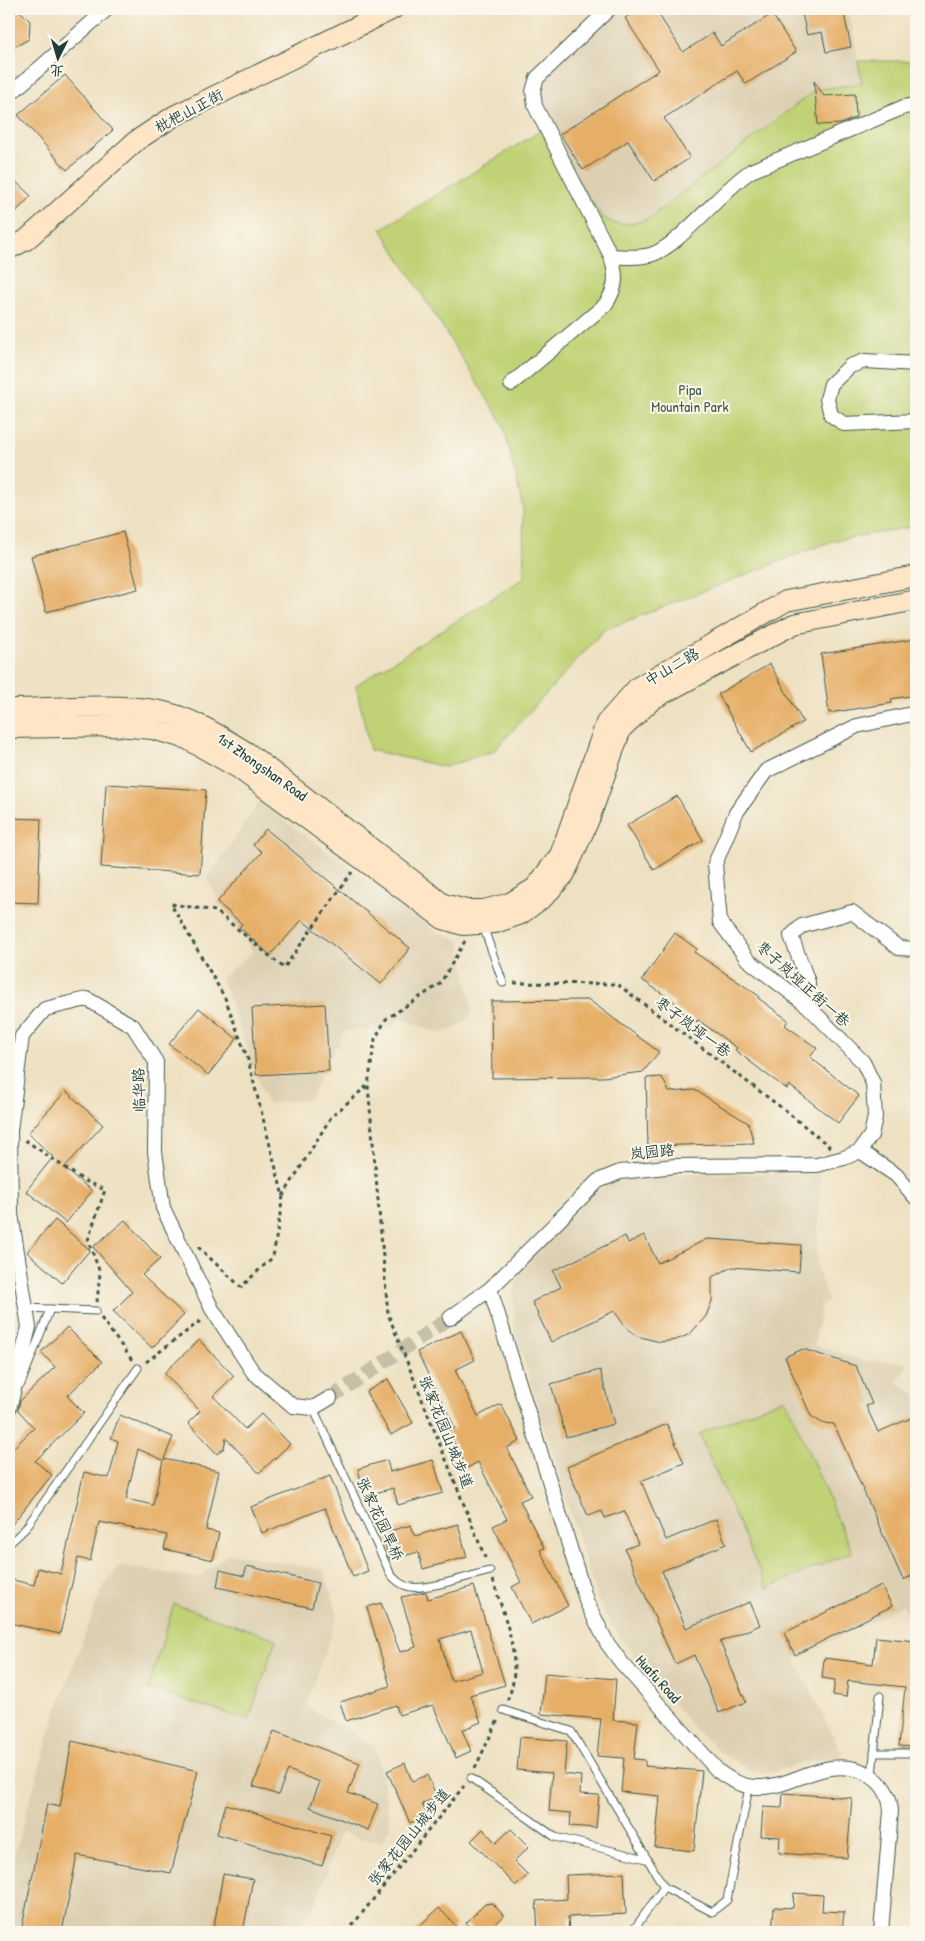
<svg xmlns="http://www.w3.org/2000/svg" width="925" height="1941" font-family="'Patrick Hand','LXGW WenKai TC',sans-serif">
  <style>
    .built { fill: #ddd0b2 }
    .green { fill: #c0d275; stroke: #708854 }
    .building { fill: #e6af68; fill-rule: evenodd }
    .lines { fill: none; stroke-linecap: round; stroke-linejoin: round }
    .street-tunnel { stroke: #c5c0a6; stroke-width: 14; stroke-dasharray: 14 7; stroke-linecap: butt }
    .lane-casing { stroke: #3e5649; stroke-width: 9 }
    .street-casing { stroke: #3e5649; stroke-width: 16 }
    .secondary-casing { stroke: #3e5649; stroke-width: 22 }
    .path { stroke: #3e5649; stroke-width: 3; stroke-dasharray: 4 4; stroke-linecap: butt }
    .lane { stroke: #fff; stroke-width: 7 }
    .street { stroke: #fff; stroke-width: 14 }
    .secondary { stroke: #fde5c5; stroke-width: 20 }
    .labels { text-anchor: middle; stroke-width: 4; stroke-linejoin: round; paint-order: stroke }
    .street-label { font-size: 15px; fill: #1f3d34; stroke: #fbf7ec }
    .park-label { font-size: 15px; fill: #3f5b41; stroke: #fbf7ec }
  </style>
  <rect width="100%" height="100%" fill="#fbf7ec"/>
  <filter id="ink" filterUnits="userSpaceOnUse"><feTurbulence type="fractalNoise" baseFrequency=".02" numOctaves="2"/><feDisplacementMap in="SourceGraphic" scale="10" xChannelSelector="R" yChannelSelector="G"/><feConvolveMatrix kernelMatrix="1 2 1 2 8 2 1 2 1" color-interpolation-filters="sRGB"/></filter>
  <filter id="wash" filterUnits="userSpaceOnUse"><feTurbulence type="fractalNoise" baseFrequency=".0096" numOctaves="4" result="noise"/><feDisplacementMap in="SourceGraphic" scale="20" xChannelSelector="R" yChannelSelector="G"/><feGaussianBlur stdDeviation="1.12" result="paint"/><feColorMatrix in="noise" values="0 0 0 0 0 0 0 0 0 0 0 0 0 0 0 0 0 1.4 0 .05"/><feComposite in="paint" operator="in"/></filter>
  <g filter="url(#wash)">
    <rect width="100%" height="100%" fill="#eee1c2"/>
    <g class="built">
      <path d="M617 9H849L862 83 815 90 649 219 630 224 611 222 595 209 540 106 539 87 541 80Z"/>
      <path d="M259 802 434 930 460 941 472 1010 467 1020 454 1029 440 1033 400 1019 391 1029 344 1031 309 1099 267 1104 221 978 253 952 207 880Z"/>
      <path d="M820 1173 817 1268 828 1301 821 1306 814 1345 862 1361 904 1362 908 1364 897 1382 916 1395V1635L903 1605 795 1659 843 1756 805 1762 767 1774 754 1773 721 1753 694 1728 623 1642 602 1609 595 1592 515 1331 513 1296 520 1270 527 1258 595 1193 611 1184 626 1179 674 1174Z"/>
      <path d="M229 1553 324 1570 338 1615 306 1706 376 1747 391 1826 381 1843 340 1833 317 1901 294 1932H9V1871L55 1715 103 1586 120 1566 198 1578Z"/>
    </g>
    <g class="green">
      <path d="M858 61H916V526L832 541 604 630 494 751 445 767 370 750 356 685 524 578 523 507 503 424 381 229 550 125C562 147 590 213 611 222 623 227 637 222 648 219L815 90 862 83Z"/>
      <path d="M785 1398 852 1552 767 1588 699 1434Z"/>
      <path d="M174 1604 276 1639 249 1720 148 1689Z"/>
    </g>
    <g id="blocks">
      <g class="building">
        <path d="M9 9 20 11 30 21 29 39 9 50Z"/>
        <path d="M638 9H655L683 52 713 33 721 46 772 14 796 52 746 84 737 71 664 118 690 158 654 181 628 141 583 170 560 134 659 70 625 18Z"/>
        <path d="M801 9H843L851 47 826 52 822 32 807 35Z"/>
        <path d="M65 75 113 130 67 170 18 115Z"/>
        <path d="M814 81 824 96 855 94 856 117 841 124 818 125Z"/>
        <path d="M9 175 31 196 9 219Z"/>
        <path d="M123 532 138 589 46 612 31 556Z"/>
        <path d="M916 639V695L891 699 892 703 829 713 821 654Z"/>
        <path d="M770 664 803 722 751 752 718 694Z"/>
        <path d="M106 784 206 790 200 874 101 867Z"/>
        <path d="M677 796 703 840 654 870 627 825Z"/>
        <path d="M9 818 41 819 38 903 9 902Z"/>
        <path d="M266 829 410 948 381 984 302 920 270 955 239 927 242 924 217 902 262 852 253 845Z"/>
        <path d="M675 933 697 949 694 952 759 996 758 998 788 1020 785 1025 817 1048 810 1057 859 1096 838 1123 789 1085 787 1089 766 1074 735 1050 737 1048 698 1020 697 1022 674 1007 676 1003 642 980Z"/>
        <path d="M589 1000 659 1052 643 1072 603 1077 492 1078 491 1001Z"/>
        <path d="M325 1004 329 1071 256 1075 252 1008Z"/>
        <path d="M199 1008 237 1039 208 1075 169 1044Z"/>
        <path d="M662 1077 669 1092 695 1090 748 1123 754 1143 648 1146 646 1078Z"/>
        <path d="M66 1091 103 1125 64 1168 92 1191 66 1223 26 1191 53 1157 28 1133Z"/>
        <path d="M55 1220 90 1250 62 1283 27 1252Z"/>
        <path d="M125 1220 160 1259 142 1275 184 1315 152 1348 113 1311 132 1292 93 1247Z"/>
        <path d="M644 1235 658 1263 707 1239 801 1245 799 1272 732 1267 712 1277V1301L706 1316 690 1334 676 1340 660 1342 637 1336 625 1326 614 1311 551 1342 532 1302 561 1287 553 1271 625 1236 628 1243Z"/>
        <path d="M67 1327 102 1362 67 1396 84 1413 35 1461 52 1475 9 1528V1452L34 1428 18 1410 20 1401 55 1367 41 1352Z"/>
        <path d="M461 1331 475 1360 455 1370 478 1416 501 1404 520 1441 507 1448 531 1496 520 1501 544 1548 540 1550 568 1606 531 1624 512 1587 521 1582 493 1526 507 1519 478 1462 467 1468 448 1431 455 1428 417 1352Z"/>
        <path d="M199 1340 234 1376 213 1396 245 1429 261 1414 290 1444 259 1473 226 1438 224 1448 217 1454 188 1423 200 1411 164 1373Z"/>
        <path d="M803 1349 856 1366 872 1404 866 1406 878 1432 916 1416V1574L903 1580 834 1424 822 1423 811 1416 785 1357Z"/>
        <path d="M600 1370 614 1424 566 1437 551 1384Z"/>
        <path d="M388 1379 413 1423 391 1435 366 1392Z"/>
        <path d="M120 1415 173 1437 164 1459 219 1471 206 1530 219 1533 213 1560 164 1549 167 1535 99 1522 90 1561 78 1558 60 1634 9 1623V1579L34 1585 38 1568 61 1574 84 1472 109 1478 118 1441 111 1438ZM138 1449 163 1460 153 1505 126 1499Z"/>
        <path d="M667 1424 684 1463 641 1481 666 1540 716 1519 726 1544 662 1571 686 1628 750 1602 760 1625 720 1642 746 1702 719 1713 694 1655 675 1664 625 1549 638 1544 624 1511 605 1518 602 1511 588 1516 567 1467Z"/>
        <path d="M387 1460 390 1472 433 1460 443 1493 398 1505 393 1488 365 1496 358 1469Z"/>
        <path d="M330 1476 368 1571 353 1577 325 1508 262 1533 251 1507Z"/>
        <path d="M458 1524 467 1557 423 1569 418 1552 390 1560 382 1533 411 1525 415 1536Z"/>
        <path d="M247 1566 318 1583 312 1608 217 1587 220 1570 244 1576Z"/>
        <path d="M881 1585 892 1606 795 1655 784 1633Z"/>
        <path d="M474 1586 505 1685 470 1695 481 1722 462 1730 471 1751 456 1758 433 1705 399 1715 396 1705 346 1721 340 1702 390 1686 367 1607 381 1603 400 1652 416 1647 401 1597 426 1592 428 1599ZM471 1630 483 1672 451 1681 440 1639Z"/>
        <path d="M876 1637 916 1641V1747L899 1746 905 1687 848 1681 846 1697 833 1695 835 1680 822 1678 824 1658 873 1664Z"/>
        <path d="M545 1673 616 1679 613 1720 638 1722 634 1759 645 1760V1766L702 1771 694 1851 655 1847 660 1796 621 1792 624 1758 597 1756 601 1719 541 1714Z"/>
        <path d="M274 1731 360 1763 348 1793 378 1804 368 1830 310 1807 320 1782 288 1770 278 1795 253 1786Z"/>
        <path d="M520 1737 567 1741 564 1774 581 1776 580 1794 599 1795 596 1828 570 1826 571 1813 549 1811 552 1773 517 1770Z"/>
        <path d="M72 1741 198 1771 171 1873 77 1855 62 1932H21L47 1804 60 1807Z"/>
        <path d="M405 1763 412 1781 427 1775 437 1797 422 1804 427 1815 410 1823 387 1771Z"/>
        <path d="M783 1793 852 1798 847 1858 779 1853 780 1837 761 1836 763 1807 782 1808Z"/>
        <path d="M226 1804 331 1836 322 1866 217 1834Z"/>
        <path d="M483 1829 496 1843 511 1829 529 1847 514 1861 528 1875 516 1886 471 1841Z"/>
        <path d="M624 1873 626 1914 568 1917 569 1932H538L536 1901 567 1899 566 1875Z"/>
        <path d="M223 1874 253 1879 243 1932H213Z"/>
        <path d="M794 1893 823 1895 822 1911 844 1912 842 1932H772L774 1907 793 1908Z"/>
        <path d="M492 1903 504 1916 487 1932H475L466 1923 485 1904Z"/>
        <path d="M439 1908 456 1926 450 1932H413Z"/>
      </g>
    </g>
  </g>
  <g filter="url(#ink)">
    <use href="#blocks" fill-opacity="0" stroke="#3e5649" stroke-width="1"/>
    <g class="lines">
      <path class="street-tunnel" d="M330 1398 450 1318"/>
      <g class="lane-casing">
        <g id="lane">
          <path d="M483 926 503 983"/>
          <path d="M26 1308 96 1311"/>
          <path d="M21 1384 50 1309"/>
          <path d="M313 1408 391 1575C397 1581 402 1586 411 1587 429 1590 471 1575 490 1571"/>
          <path d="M9 1544 25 1529 138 1368"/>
          <path d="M503 1710 571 1731 664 1887 712 1912 727 1900 749 1787"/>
          <path d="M874 1753H916"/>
          <path d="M872 1775 880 1696"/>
          <path d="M471 1778 555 1837 646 1859"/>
          <path d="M632 1932 664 1887"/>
        </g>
      </g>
      <g class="street-casing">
        <g id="street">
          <path d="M9 95 107 9"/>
          <path d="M611 256C624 257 637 258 650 255 678 248 722 189 751 171L904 107 916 105"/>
          <path d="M916 364 865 361 850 366 831 384 827 399 831 415 844 424 916 421"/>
          <path d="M511 384 605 305C617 288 617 276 611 256L535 106 533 91 537 78 609 9"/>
          <path d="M808 1006V982L791 936 802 926 852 912 899 948 916 949"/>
          <path d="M860 1151 871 1135 875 1117 873 1083 863 1062 808 1006 748 960 720 922 715 864 736 813 766 771 857 726 916 713"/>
          <path d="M860 1151 896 1175 916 1198"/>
          <path d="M490 1289 587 1603 607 1643 621 1662 718 1771C731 1781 744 1788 760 1787 785 1787 807 1771 831 1768 861 1764 889 1780 891 1811L881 1932"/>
          <path d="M450 1318 490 1289 598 1181 620 1172 675 1166 817 1165 844 1158 860 1151"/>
          <path d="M9 1409 29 1327 11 1214 10 1130 22 1036 45 1009 87 999 133 1026 156 1062 155 1152 163 1208 212 1309 253 1372 293 1406 313 1408 330 1398"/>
        </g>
      </g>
      <g class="secondary-casing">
        <g id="secondary">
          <path d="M9 249 26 240 136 141 174 116 393 9"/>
          <path d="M9 709C56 709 107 703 154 710 188 715 219 735 248 753L443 904 466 910H484L510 903 535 888 560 855 606 723 638 687 786 601 916 576"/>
          <path d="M9 728 117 726 152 729 187 739 238 768 443 919 463 925 495 923 521 914 544 897 564 875 571 860 590 817 621 729 653 699 794 624 916 600"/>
        </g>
      </g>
      <g class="path">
        <path d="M465 941 440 984 386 1019 375 1039 368 1085 388 1314 486 1560"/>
        <path d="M514 983 617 984 786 1111 830 1147"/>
        <path d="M25 1140 83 1180 105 1190 88 1240 100 1273 97 1302"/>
        <path d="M283 1196 331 1117 368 1085"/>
        <path d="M198 1247 241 1287 273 1257 283 1196 248 1060 225 998 171 904 216 911 284 968 352 872"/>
        <path d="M101 1318 132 1360"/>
        <path d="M146 1362 203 1319"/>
        <path d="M493 1580C504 1617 525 1663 507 1701"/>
        <path d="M475 1768 498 1720"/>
        <path d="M347 1932 464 1786"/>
      </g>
      <use href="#lane" class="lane"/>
      <use href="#street" class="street"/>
      <use href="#secondary" class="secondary"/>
    </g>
  </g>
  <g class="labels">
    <g class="street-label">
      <text transform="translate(189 111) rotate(-28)" y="5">枇杷山正街</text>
      <text transform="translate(672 667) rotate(-30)" y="5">中山二路</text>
      <text transform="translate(262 767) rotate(35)" y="5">1st Zhongshan Road</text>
      <text transform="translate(803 984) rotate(42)" y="5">枣子岚垭正街一巷</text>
      <text transform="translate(693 1027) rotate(37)" y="5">枣子岚垭一巷</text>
      <text transform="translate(139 1090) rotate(-91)" y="5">临华路</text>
      <text transform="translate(652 1152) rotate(-6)" y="5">岚园路</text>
      <text transform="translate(446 1432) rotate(68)" y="5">张家花园山城步道</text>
      <text transform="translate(380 1519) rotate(65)" y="5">张家花园旱桥</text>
      <text transform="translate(658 1679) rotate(48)" y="5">Huafu Road</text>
      <text transform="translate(409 1837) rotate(-51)" y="5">张家花园山城步道</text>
    </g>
    <g class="park-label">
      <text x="690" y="395">Pipa<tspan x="690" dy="17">Mountain Park</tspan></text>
    </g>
  </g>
  <rect width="925" height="1941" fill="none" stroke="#fbf7ec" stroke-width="30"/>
  <g transform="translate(58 58) rotate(185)" stroke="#fbf7ec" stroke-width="4" paint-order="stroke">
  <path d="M0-4L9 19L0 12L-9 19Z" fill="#1f3d34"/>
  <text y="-8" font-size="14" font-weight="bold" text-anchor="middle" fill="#1f3d34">北</text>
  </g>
</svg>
